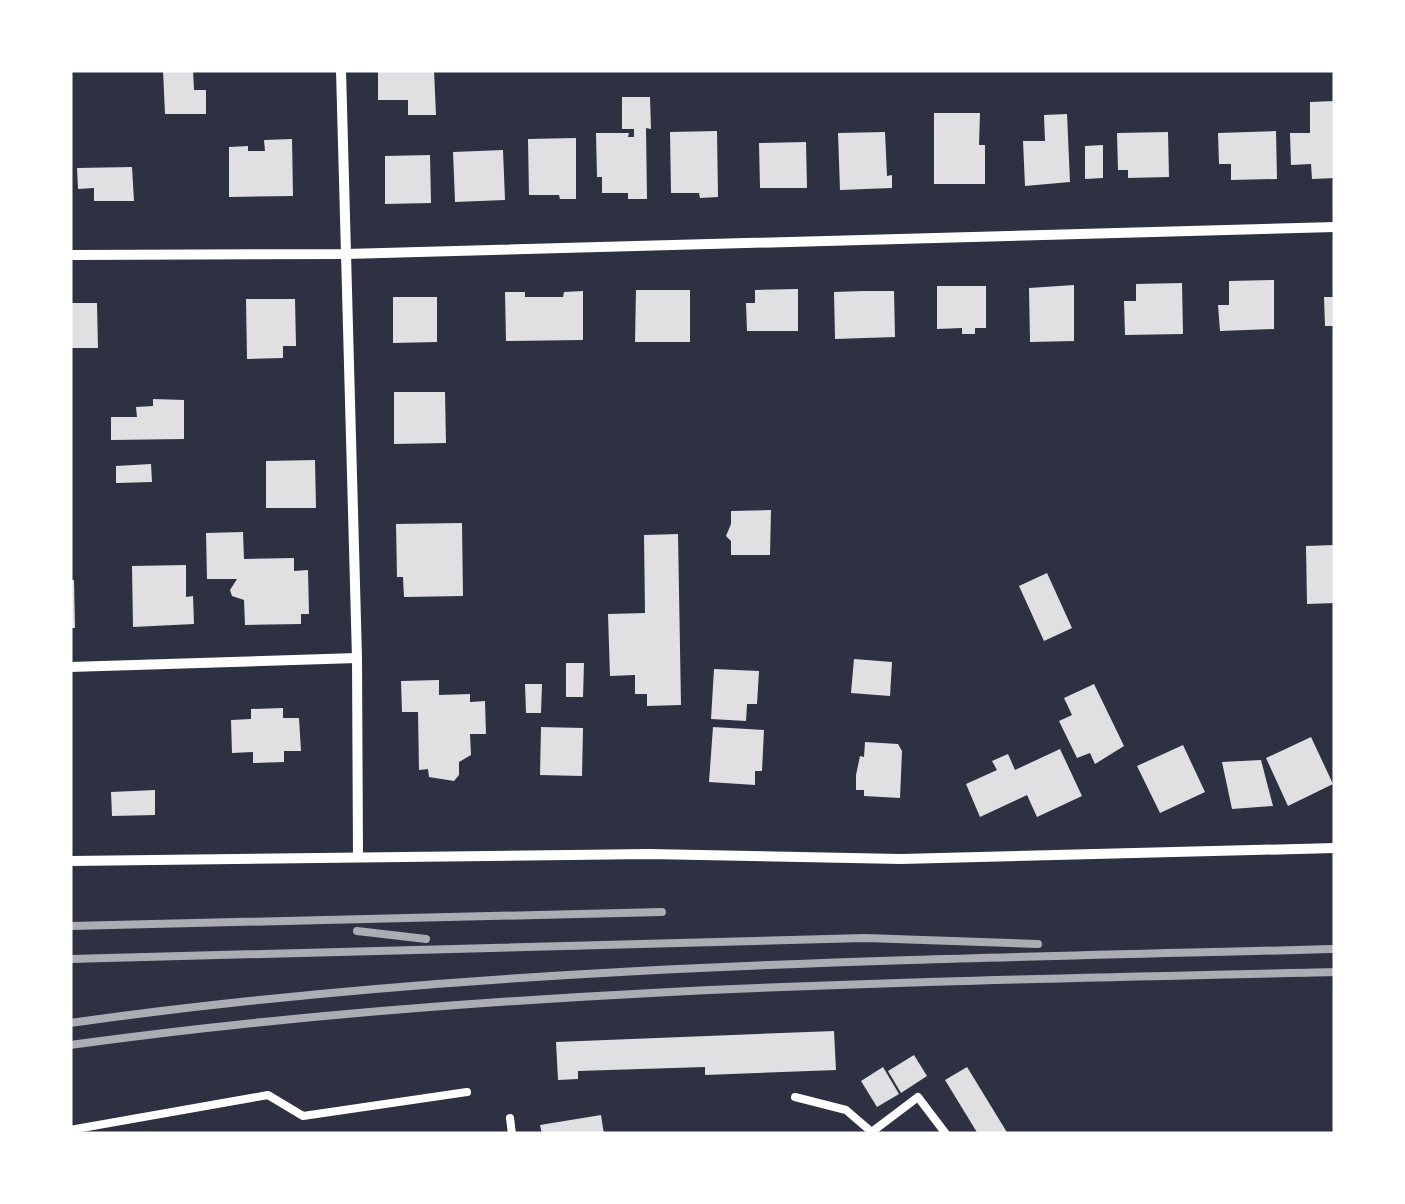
<svg xmlns="http://www.w3.org/2000/svg" width="1405" height="1204" font-family="Lora,serif">
  <style>
    .building { fill: #e0e0e3 }
    .lines { fill: none; stroke-linecap: round; stroke-linejoin: round }
    .service { stroke: #fff; stroke-width: 8 }
    .minor { stroke: #fff; stroke-width: 10 }
    .rail { stroke: #abadb3; stroke-width: 8 }
  </style>
  <rect width="100%" height="100%" fill="#2d3142"/>
  <g class="building">
    <path d="M163 70H193L194 90H206V114H165Z"/>
    <path d="M378 70H434L436 115H408V100H378Z"/>
    <path d="M622 97H650L651 129 646 128 647 199H628V193H602V177H597L596 133H629L628 137H634V129H622Z"/>
    <path d="M1335 101V178L1312 179 1311 164 1291 165 1290 133H1310V102Z"/>
    <path d="M934 113H980L979 145H985V184H934Z"/>
    <path d="M1067 114 1070 182 1025 186 1023 141H1045L1044 115Z"/>
    <path d="M717 131 718 197 700 198 699 193H671L670 132Z"/>
    <path d="M1276 131 1277 179 1231 180V164H1219L1218 133Z"/>
    <path d="M885 132 887 176 892 175V188L840 190 838 133Z"/>
    <path d="M1168 132 1169 177 1128 178V170H1118L1117 133Z"/>
    <path d="M576 138V199H560L559 195H529L528 139Z"/>
    <path d="M292 139 293 196 229 197V147L248 146V151H265L264 140Z"/>
    <path d="M806 142 807 188H760L759 143Z"/>
    <path d="M1103 145V178L1085 179V146Z"/>
    <path d="M503 150 505 200 455 202 453 152Z"/>
    <path d="M430 155 431 203 385 204V156Z"/>
    <path d="M132 167 134 201H94V188L78 189 77 168Z"/>
    <path d="M1274 280V329L1220 331 1218 305H1229V281Z"/>
    <path d="M1182 283 1183 334 1125 335 1124 301H1136V284Z"/>
    <path d="M1074 285V341L1030 342 1029 288Z"/>
    <path d="M937 286H986V328H975V334H962V328L937 329Z"/>
    <path d="M798 289V331H747L746 303H755V290Z"/>
    <path d="M636 290H690V342H635Z"/>
    <path d="M583 291V340L506 341 505 292H525V297H563L564 292Z"/>
    <path d="M863 291H894L895 337 835 339 834 292Z"/>
    <path d="M393 297H437V342L393 343Z"/>
    <path d="M1324 297H1335V326H1325Z"/>
    <path d="M246 299H295L296 346H283V358L247 359Z"/>
    <path d="M70 303H97L98 348H70Z"/>
    <path d="M394 392H445L446 443 394 444Z"/>
    <path d="M153 399 184 400V439L111 440V417H137L136 407 153 406Z"/>
    <path d="M315 460 316 508H266V461Z"/>
    <path d="M151 464 152 482 116 483V466Z"/>
    <path d="M771 510 770 555H731V541L726 536 731 524V511Z"/>
    <path d="M462 523 463 596 404 597 403 577H397L396 524Z"/>
    <path d="M243 532 244 559 294 558V571L308 570 309 614H301V624L245 625 244 600 232 596 230 590 237 579H207L206 533Z"/>
    <path d="M678 534 681 705 647 706V694H635V675L610 676 608 614 645 613 644 535Z"/>
    <path d="M1335 545V603L1307 604 1306 546Z"/>
    <path d="M186 565V597L193 596 194 624 133 627 132 566Z"/>
    <path d="M1047 573 1072 628 1044 641 1019 586Z"/>
    <path d="M70 580H74L75 628H70Z"/>
    <path d="M854 659 892 662 890 696 851 693Z"/>
    <path d="M566 663H584L583 697H566Z"/>
    <path d="M714 669 759 671 757 704H747L746 721 711 719Z"/>
    <path d="M439 680V695L470 694V702L485 701 486 734H470L471 755 459 762V775L454 781 429 777 428 769 419 770 418 712H402L401 681Z"/>
    <path d="M525 684H542L541 713H526Z"/>
    <path d="M1094 684 1124 746 1095 764 1090 753 1077 758 1059 721 1072 715 1064 698Z"/>
    <path d="M283 708V718H299L301 751H284V762L253 763V752L232 753 231 720 251 719V709Z"/>
    <path d="M541 727 583 728 582 776 540 775Z"/>
    <path d="M713 727 764 730 762 771H755V785L709 782Z"/>
    <path d="M1311 737 1333 784 1288 806 1266 758Z"/>
    <path d="M865 742 898 744 902 751 900 798 864 796V790H856V775L860 756 864 757Z"/>
    <path d="M1183 745 1205 792 1160 813 1137 766Z"/>
    <path d="M1060 749 1082 796 1037 817 1027 795 980 817 966 784 997 770 992 761 1008 754 1015 770Z"/>
    <path d="M1261 760 1273 806 1232 809 1222 762Z"/>
    <path d="M155 790V815L112 816 111 792Z"/>
    <path d="M834 1031 836 1070 705 1075V1067L578 1071V1079L558 1080 556 1042Z"/>
    <path d="M914 1055 927 1076 901 1093 888 1071Z"/>
    <path d="M883 1067 899 1094 877 1107 861 1081Z"/>
    <path d="M967 1067 975 1080 1008 1134H978L945 1080Z"/>
    <path d="M601 1115 604 1134H542L540 1125Z"/>
  </g>
  <g class="lines">
    <g class="service">
      <path d="M795 1097 846 1110 874 1134"/>
      <path d="M510 1118 512 1134"/>
      <path d="M70 1130 268 1095 303 1116 467 1092"/>
      <path d="M873 1131 918 1097 946 1134"/>
    </g>
    <g class="minor">
      <path d="M341 70 357 658 358 856"/>
      <path d="M70 255 346 254 1335 227"/>
      <path d="M70 667 357 658"/>
      <path d="M70 861 649 854 901 859 1335 848"/>
    </g>
    <g class="rail">
      <path d="M70 926 662 912"/>
      <path d="M357 931 426 939"/>
      <path d="M70 959 865 938 1038 944"/>
      <path d="M70 1023C489 964 912 960 1335 949"/>
      <path d="M70 1045C490 987 912 982 1335 972"/>
    </g>
  </g>
  <rect width="1405" height="1204" fill="none" stroke="#ffffff" stroke-width="145"/>
</svg>
